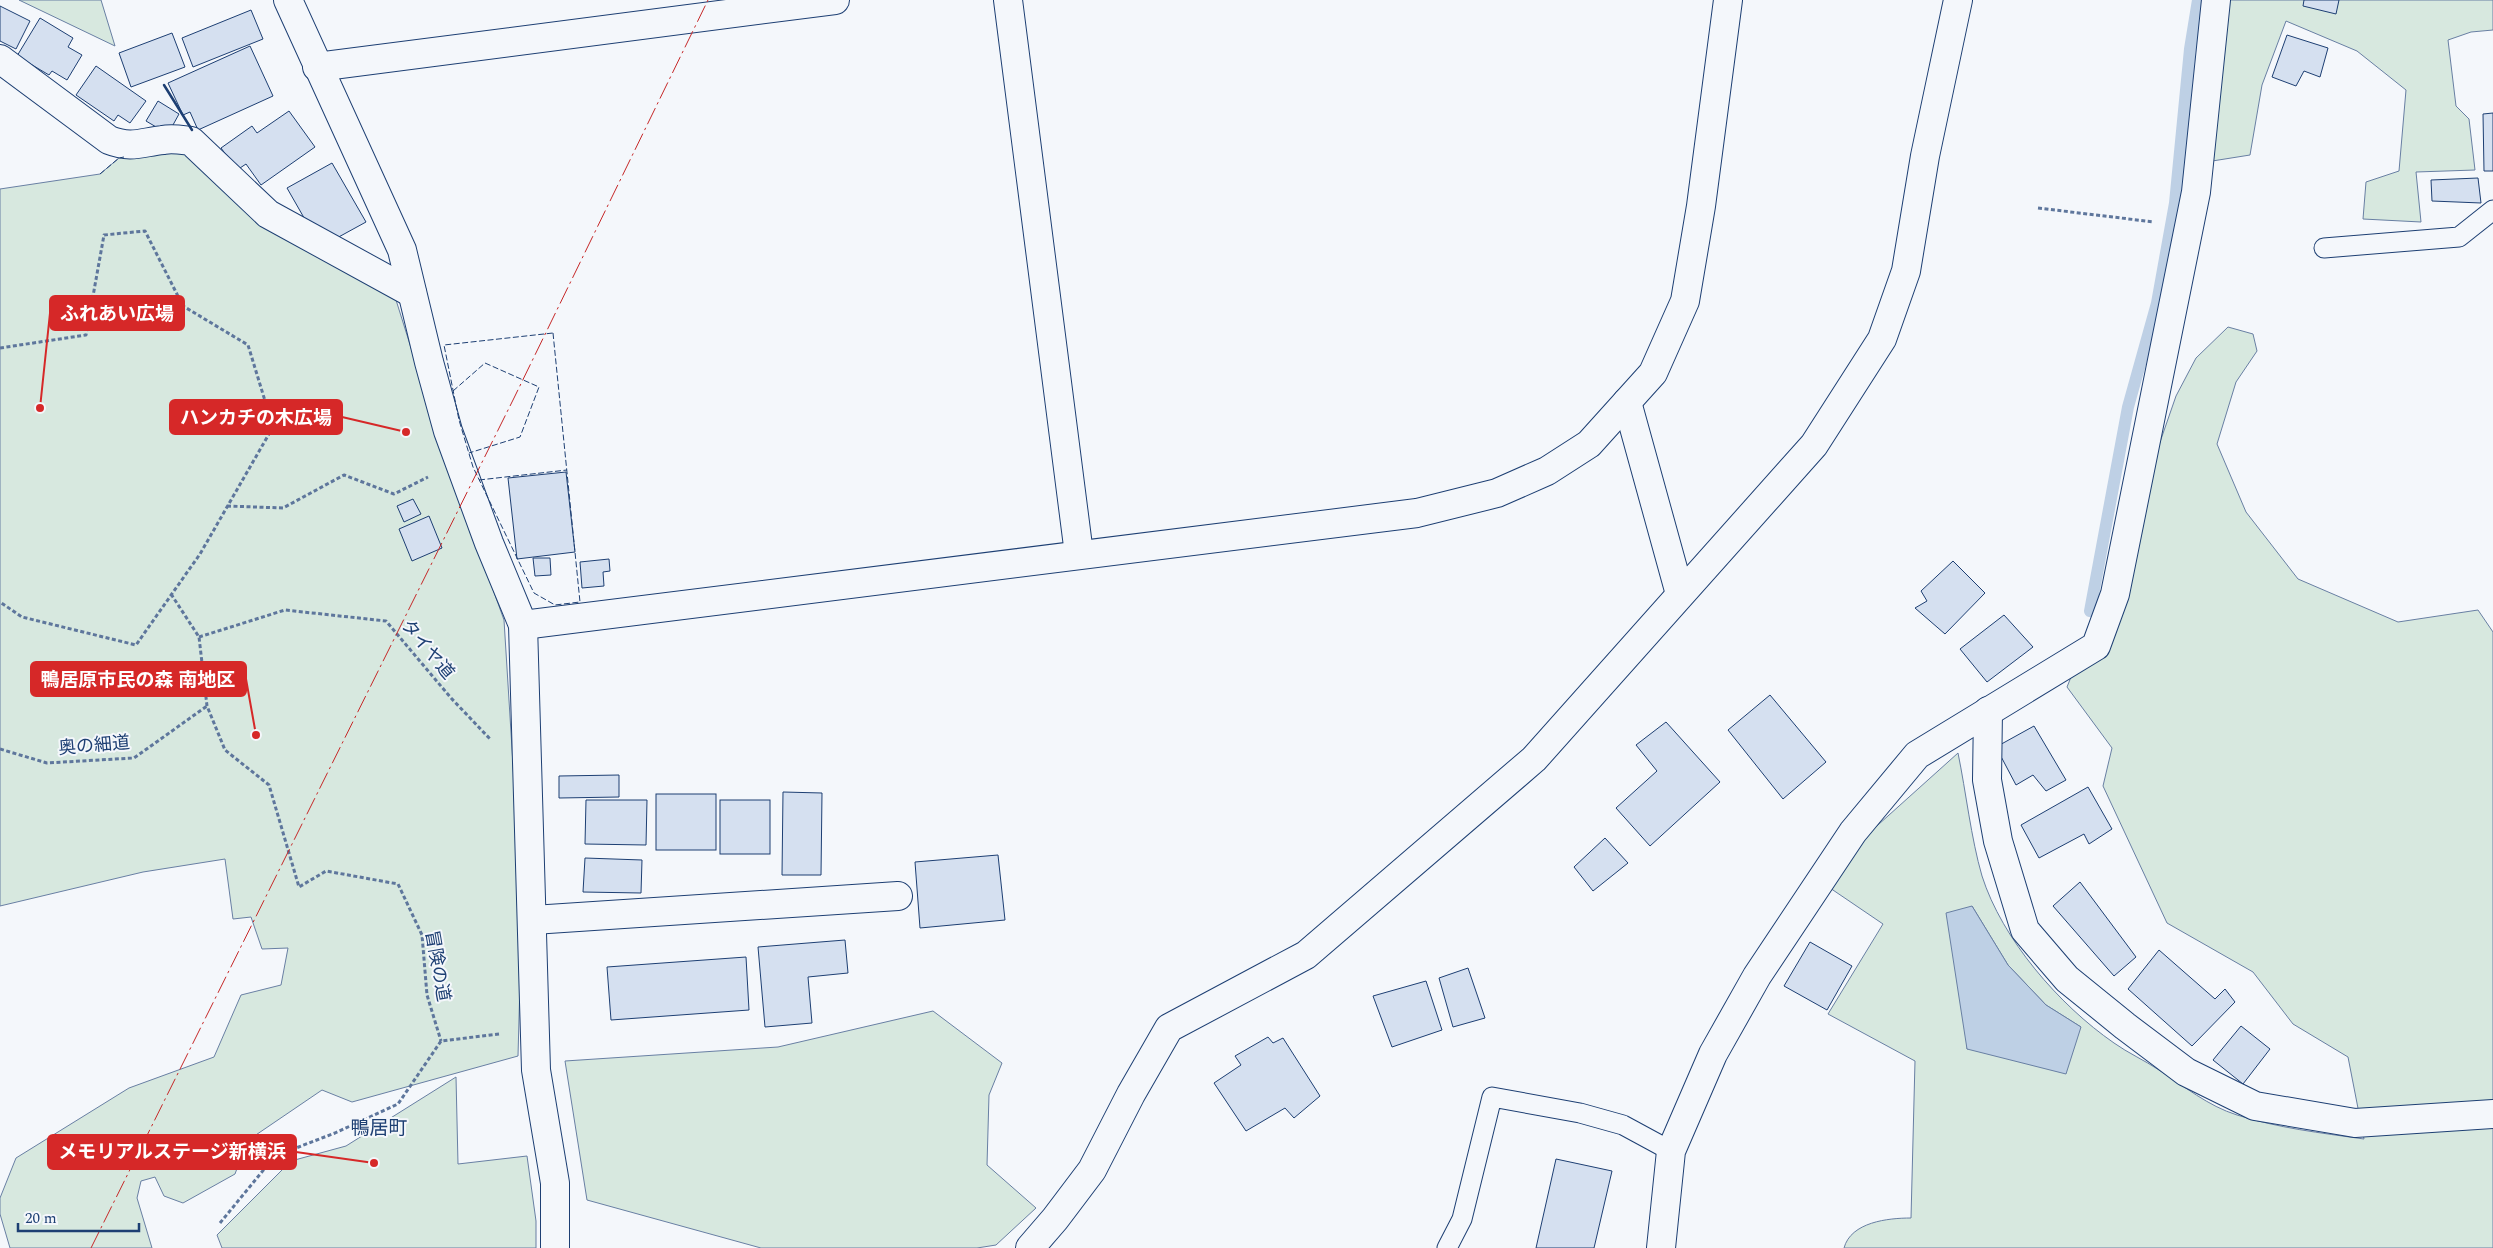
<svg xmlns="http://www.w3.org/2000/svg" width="2493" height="1248" font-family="Spectral,'Noto Sans JP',serif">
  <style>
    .green { fill: #d7e8df; stroke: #687fa3; fill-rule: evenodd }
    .water { fill: #bed0e5; stroke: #687fa3 }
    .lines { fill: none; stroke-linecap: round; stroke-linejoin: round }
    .stream { stroke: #bed0e5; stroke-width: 12 }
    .building { fill: #d5e0f0; stroke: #1d3f73 }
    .lane-casing { stroke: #1d3f73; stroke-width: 21 }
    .street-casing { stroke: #1d3f73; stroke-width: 30 }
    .path { stroke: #5e769c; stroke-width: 3; stroke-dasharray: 4 2.5; stroke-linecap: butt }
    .lane { stroke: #f4f7fb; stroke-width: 19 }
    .street { stroke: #f4f7fb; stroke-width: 28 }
    .fence { stroke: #1d3f73; stroke-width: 1; stroke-dasharray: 6 2.5; stroke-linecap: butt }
    .wall { stroke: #1d3f73; stroke-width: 2.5 }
    .power { stroke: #c62828; stroke-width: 1; stroke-dasharray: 18 4 2.5 4; stroke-linecap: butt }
    .labels { text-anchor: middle; stroke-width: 4; stroke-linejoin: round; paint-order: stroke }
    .street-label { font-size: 18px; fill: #1d3f73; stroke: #f4f7fb }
    .neighbourhood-label { font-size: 19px; fill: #1d3f73; stroke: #f4f7fb }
    .leader { fill: none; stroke: #d62828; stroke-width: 2 }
    .callout-dot { fill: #d62828; stroke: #f4f7fb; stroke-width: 2 }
    .callout { fill: #d62828; stroke: #d62828; stroke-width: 2 }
    .callout-label { font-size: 19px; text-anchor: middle; font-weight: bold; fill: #fff }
  </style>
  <rect width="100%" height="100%" fill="#f4f7fb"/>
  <g class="green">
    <path d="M19 0H101L115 46Z"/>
    <path d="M2227 0H2493V30L2471 32 2448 40 2456 106 2469 119 2475 170 2416 172 2421 222 2363 219 2366 182 2399 171 2406 90 2357 51 2286 21 2262 85 2250 155 2206 162Z"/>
    <path d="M163 147 186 148 396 300 445 456 504 620 522 909 518 1056 352 1102 322 1090 247 1141 235 1174 183 1203 164 1196 155 1177 141 1181 137 1198 152 1248H10L0 1214V1198L16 1158 129 1088 214 1057 241 995 281 985 288 948 262 949 251 917 233 919 225 859 143 872 0 906V189L100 174 119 158Z"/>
    <path d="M2228 327 2253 334 2257 351 2236 382 2217 444 2246 512 2298 579 2398 622 2478 610 2493 632V1248H1844C1851 1222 1888 1218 1911 1218L1915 1061 1828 1014 1883 924 1830 888 1859 842 1958 753C1966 792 1971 838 1982 876 2002 939 2059 1005 2114 1043 2128 1053 2144 1060 2159 1070 2184 1086 2208 1106 2237 1115 2278 1128 2321 1133 2364 1139L2348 1057 2293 1024 2253 972 2167 923 2103 786 2112 748 2067 687 2125 543 2176 396 2196 358ZM1972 906 2008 965 2046 1005 2081 1027 1967 1049Z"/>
    <path d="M933 1011 1002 1063 989 1095 987 1165 1036 1208 996 1245 977 1248H761L587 1200 565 1061 778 1047Z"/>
    <path d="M456 1077 458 1164 527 1156 536 1221V1248H222L217 1235 291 1161 346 1146Z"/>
  </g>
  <path class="water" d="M1972 906 2008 965 2046 1005 2081 1027 2066 1074 1967 1049 1946 913Z"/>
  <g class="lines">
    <path class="stream" d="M2090 611 2128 407 2157 303 2175 203 2190 49 2198 0"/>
  </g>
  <g class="building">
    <path d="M2304 0H2339L2336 14 2303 6Z"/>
    <path d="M0 6 30 21 16 49 0 41Z"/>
    <path d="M251 10 263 39 193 67 182 38Z"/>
    <path d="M40 18 73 38 68 47 82 55 67 80 52 71 49 75 17 56Z"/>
    <path d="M172 33 185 67 131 87 119 53Z"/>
    <path d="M2287 35 2328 48 2320 77 2304 71 2296 86 2272 77Z"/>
    <path d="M250 46 273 96 198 130 190 112 183 115 168 83Z"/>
    <path d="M96 66 146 101 130 123 118 115 114 121 76 95Z"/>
    <path d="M158 101 179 114 168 134 146 121Z"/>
    <path d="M289 111 315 147 261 185 246 164 237 170 221 148 252 126 257 133Z"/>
    <path d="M2493 113V171H2484L2483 114Z"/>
    <path d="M332 163 366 222 335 239 332 233 326 237 319 226 311 230 287 188Z"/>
    <path d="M2478 178 2481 203 2432 201 2431 180Z"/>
    <path d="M566 472 575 552 517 559 508 478Z"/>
    <path d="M413 499 421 514 404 522 397 506Z"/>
    <path d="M429 516 442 548 412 561 399 529Z"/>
    <path d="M533 558H550L551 575 535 576Z"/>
    <path d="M609 559 610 571 603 572 604 586 582 588 580 562Z"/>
    <path d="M1953 561 1985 593 1945 634 1915 608 1927 601 1921 591Z"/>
    <path d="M2004 615 2033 647 1987 682 1960 649Z"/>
    <path d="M1770 695 1826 762 1783 799 1728 730Z"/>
    <path d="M1666 722 1720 782 1650 846 1616 808 1657 771 1636 745Z"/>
    <path d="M2034 726 2066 780 2046 791 2033 775 2016 785 1996 747Z"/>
    <path d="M619 775V797L559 798V776Z"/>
    <path d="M2088 787 2112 829 2089 844 2084 834 2039 858 2021 825Z"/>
    <path d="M783 792 822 793 821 875H782Z"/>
    <rect x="656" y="794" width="60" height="56"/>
    <path d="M586 800H647L646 845 585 844Z"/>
    <rect x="720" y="800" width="50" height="54"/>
    <path d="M1605 838 1628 863 1593 891 1574 867Z"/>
    <path d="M998 855 1005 920 920 928 915 862Z"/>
    <path d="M585 858 642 860 641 893 583 892Z"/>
    <path d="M2080 882 2136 957 2114 976 2053 906Z"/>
    <path d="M845 940 848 973 808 977 812 1023 765 1027 758 947Z"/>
    <path d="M1810 942 1852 966 1827 1010 1784 986Z"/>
    <path d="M2159 950 2215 999 2225 989 2235 1002 2192 1046 2128 989Z"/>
    <path d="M746 957 749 1010 611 1020 607 967Z"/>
    <path d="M1468 968 1485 1018 1453 1027 1439 978Z"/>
    <path d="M1426 981 1442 1030 1392 1047 1373 996Z"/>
    <path d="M2241 1026 2270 1049 2243 1084 2213 1060Z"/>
    <path d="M1268 1037 1273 1043 1283 1038 1320 1096 1294 1118 1285 1108 1246 1131 1214 1083 1241 1065 1235 1056Z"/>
    <path d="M1556 1159 1612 1171 1594 1248H1536Z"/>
  </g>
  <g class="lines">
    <g class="lane-casing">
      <g id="lane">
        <path d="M2324 248 2459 237 2493 210"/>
        <path d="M1447 1248 1462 1219 1492 1097 1580 1113 1623 1125 1671 1151"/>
      </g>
    </g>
    <g class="street-casing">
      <g id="street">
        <path d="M288 0 402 250 429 362 448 431 489 543 523 625 536 1070 555 1183V1248"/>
        <path d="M1008 0 1079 554"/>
        <path d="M0 59 109 140C132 149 142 142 163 140 172 138 182 140 191 141L268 214 412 293"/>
        <path d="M317 67 835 0"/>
        <path d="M1627 402 1680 594"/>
        <path d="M523 625 1417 513 1497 493 1547 471 1589 444 1653 373 1685 301 1701 206 1728 0"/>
        <path d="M1988 711 1987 780 1998 841 2025 930 2067 979 2125 1026 2186 1072 2255 1106 2355 1123 2493 1114"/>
        <path d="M533 920 898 896"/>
        <path d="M1030 1248 1055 1219 1092 1170 1131 1094 1169 1028 1306 955 1534 759 1814 445 1882 339 1906 271 1925 156 1958 0"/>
        <path d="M1661 1248 1671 1151 1713 1054 1757 976 1853 832 1917 755 2096 646 2115 594 2196 192 2216 0"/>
      </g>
    </g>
    <g class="path">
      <path d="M2038 208 2154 222"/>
      <path d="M0 348 86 335 104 235 145 231 183 306 248 345 273 427 200 554 136 645 22 617 0 602"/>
      <path d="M227 506 283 508 344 475 394 494 428 477"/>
      <path d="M171 594 199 637 207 706 225 750 269 785 299 887 326 871 398 884 422 935 427 995 441 1041"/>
      <path d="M199 637 285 610 386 621 451 698 491 740"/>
      <path d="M0 749 47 763 134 758 207 706"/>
      <path d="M220 1223 275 1156 335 1133 398 1104 441 1041 499 1034"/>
    </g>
    <use href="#lane" class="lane"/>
    <use href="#street" class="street"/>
    <g class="fence">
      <path d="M100 174 119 158 124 157"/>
      <path d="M553 333 580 602 555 605 534 593 473 467 459 420 444 345Z"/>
      <path d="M453 391 485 363 539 387 520 437 469 453"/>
      <path d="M479 480 567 470"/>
    </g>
    <path class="wall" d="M164 85 192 130"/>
    <path class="power" d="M91 1248 514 398 708 0"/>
  </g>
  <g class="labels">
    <g class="street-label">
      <text transform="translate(428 649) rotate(50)" y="6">タイヤ道</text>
      <text transform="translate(94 745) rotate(-5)" y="6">奥の細道</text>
      <text transform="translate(438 966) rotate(80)" y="6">冒険の道</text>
    </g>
    <g class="neighbourhood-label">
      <text x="379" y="1134">鴨居町</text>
    </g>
  </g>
  <path class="leader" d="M40 408L50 313M406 432L342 417M256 735L246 679M374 1163L296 1152"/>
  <g class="callout-dot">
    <circle cx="40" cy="408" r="5"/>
    <circle cx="406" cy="432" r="5"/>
    <circle cx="256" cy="735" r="5"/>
    <circle cx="374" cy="1163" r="5"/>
  </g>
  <g class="callout">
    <rect x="50" y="296" width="134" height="34" rx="5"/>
    <rect x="170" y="400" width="172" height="34" rx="5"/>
    <rect x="31" y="662" width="215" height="34" rx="5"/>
    <rect x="48" y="1135" width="248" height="34" rx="5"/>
  </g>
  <g class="callout-label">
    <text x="117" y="320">ふれあい広場</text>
    <text x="256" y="424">ハンカチの木広場</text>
    <text x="138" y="686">鴨居原市民の森 南地区</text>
    <text x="172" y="1158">メモリアルステージ新横浜</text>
  </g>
  <path d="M18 1223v8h121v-8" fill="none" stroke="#1d3f73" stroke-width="2.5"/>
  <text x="25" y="1223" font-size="15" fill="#1d3f73" stroke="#f4f7fb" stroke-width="4" paint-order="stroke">20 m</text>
</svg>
